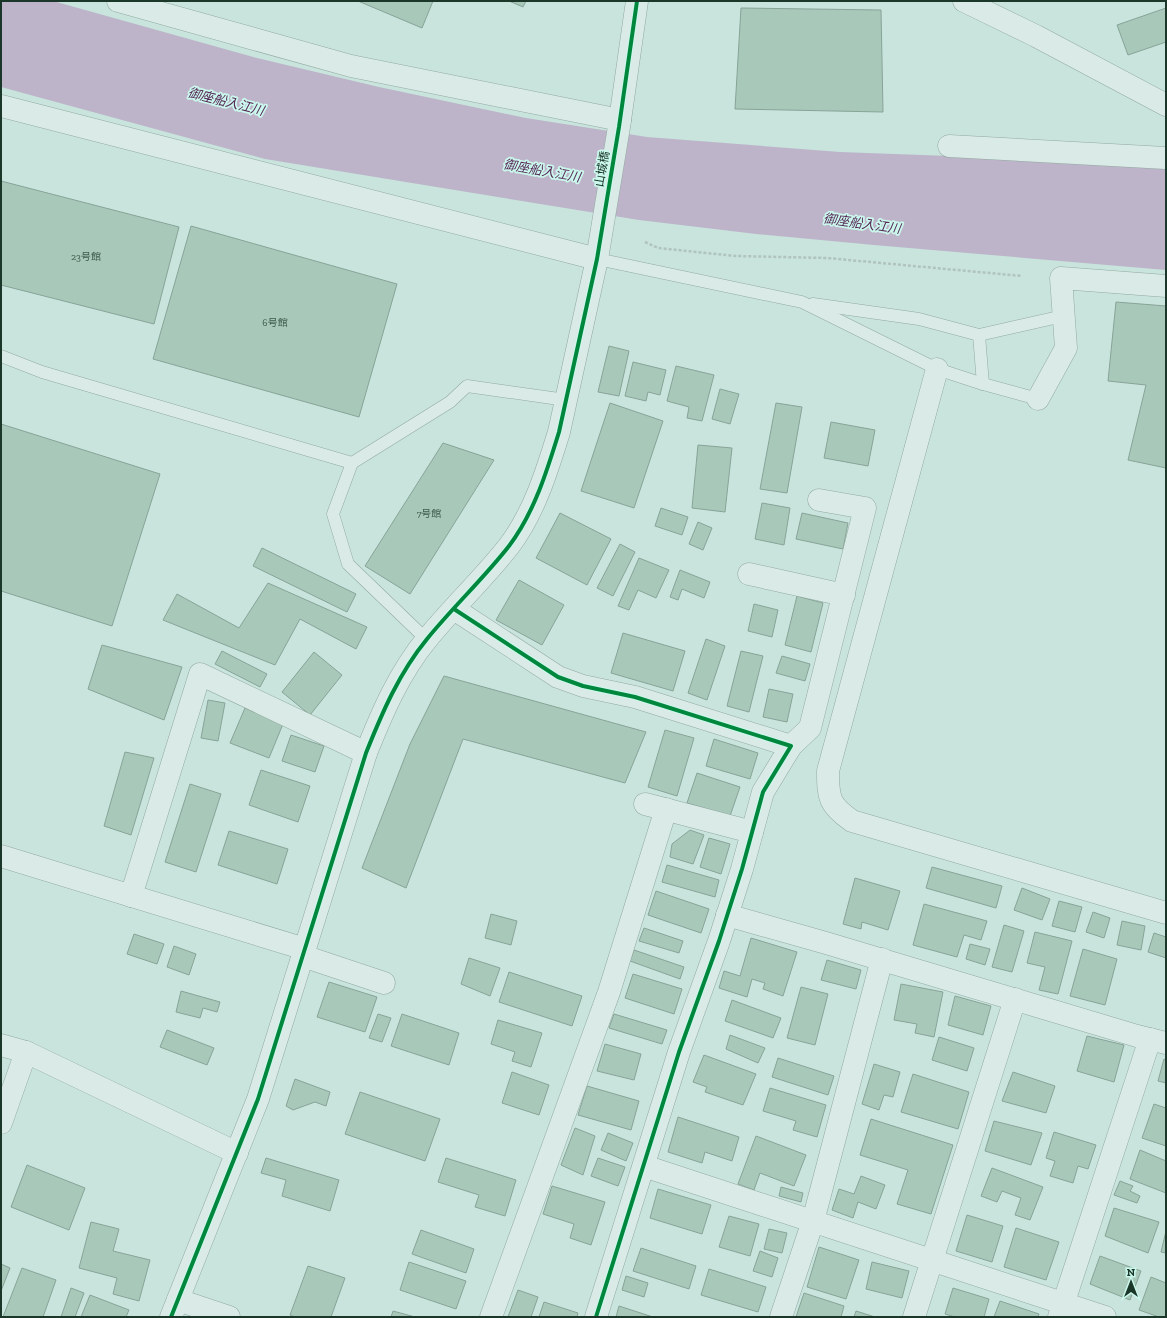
<svg xmlns="http://www.w3.org/2000/svg" width="1167" height="1318" font-family="'Zilla Slab','Noto Sans JP',serif">
  <style>
    .water { fill: #bdb4c9 }
    .building { fill: #a8c8ba; stroke: #88a498 }
    .lines { fill: none; stroke-linecap: round; stroke-linejoin: round }
    .service-casing { stroke: #92a9a1; stroke-width: 13 }
    .minor-casing { stroke: #92a9a1; stroke-width: 23 }
    .tertiary-casing { stroke: #92a9a1; stroke-width: 23 }
    .path { stroke: #b1c3be; stroke-width: 2.5; stroke-dasharray: 3 2; stroke-linecap: butt }
    .service { stroke: #daebe7; stroke-width: 12 }
    .minor { stroke: #daebe7; stroke-width: 22 }
    .tertiary { stroke: #daebe7; stroke-width: 22 }
    .cycleway-casing { stroke: #cbf8ec; stroke-width: 6 }
    .cycleway { stroke: #00873e; stroke-width: 4 }
    .labels { text-anchor: middle; stroke-width: 3.5; stroke-linejoin: round; paint-order: stroke }
    .number-label { font-size: 10px; fill: #3e5b4d }
    .street-label { font-size: 12px; fill: #1a3729; stroke: #cbf8ec }
    .water-label { font-size: 13px; font-style: italic; fill: #572858; stroke: #cbf8ec }
  </style>
  <rect width="100%" height="100%" fill="#c8e4dd"/>
  <path class="water" d="M1 1H53L257 58 379 87 526 118 647 137 840 152 1166 164V270L874 245 756 234 639 220 265 159 1 87Z"/>
  <g class="building">
    <path d="M358 1H433L422 28Z"/>
    <path d="M509 1H526L523 7Z"/>
    <path d="M741 8 881 10 883 112 735 109Z"/>
    <path d="M1166 8V42L1128 55 1117 25Z"/>
    <path d="M1 181 179 227 154 324 1 285Z"/>
    <path d="M191 226 397 284 359 417 153 359Z"/>
    <path d="M1116 302 1166 306V468L1128 460 1146 385 1108 381Z"/>
    <path d="M609 346 629 351 619 396 598 392Z"/>
    <path d="M633 362 666 370 660 395 648 392 646 401 625 396Z"/>
    <path d="M676 366 714 375 702 421 687 418 689 407 667 401Z"/>
    <path d="M720 389 739 394 730 424 712 419Z"/>
    <path d="M610 403 663 421 634 508 581 491Z"/>
    <path d="M776 403 802 407 787 493 760 489Z"/>
    <path d="M831 422 875 430 868 466 824 458Z"/>
    <path d="M1 424 160 474 112 626 1 591Z"/>
    <path d="M443 443 494 460 410 594 365 566Z"/>
    <path d="M698 445 732 448 725 512 692 508Z"/>
    <path d="M762 503 790 508 784 545 755 539Z"/>
    <path d="M661 508 688 517 682 535 655 526Z"/>
    <path d="M560 513 611 539 587 585 536 558Z"/>
    <path d="M802 513 848 523 843 549 796 539Z"/>
    <path d="M698 522 712 528 703 550 689 544Z"/>
    <path d="M620 544 635 552 613 596 597 588Z"/>
    <path d="M262 548 356 594 347 612 253 566Z"/>
    <path d="M639 558 669 570 656 598 638 590 629 610 618 606Z"/>
    <path d="M680 570 710 582 704 598 682 589 678 600 670 597Z"/>
    <path d="M519 580 564 605 542 645 496 620Z"/>
    <path d="M268 583 367 627 356 649 300 619 275 665 163 620 177 594 239 628Z"/>
    <path d="M797 596 823 603 811 652 785 645Z"/>
    <path d="M754 604 778 610 772 637 748 631Z"/>
    <path d="M623 633 685 651 673 691 611 673Z"/>
    <path d="M706 639 725 646 707 700 688 693Z"/>
    <path d="M102 645 182 667 164 720 88 689Z"/>
    <path d="M222 651 267 674 260 687 215 664Z"/>
    <path d="M741 651 763 656 749 712 727 706Z"/>
    <path d="M314 652 342 675 310 715 282 692Z"/>
    <path d="M782 656 810 664 805 681 776 673Z"/>
    <path d="M444 676 646 732 625 783 463 739 406 888 362 868 410 744Z"/>
    <path d="M769 689 793 694 787 722 763 717Z"/>
    <path d="M208 700 225 703 218 741 201 738Z"/>
    <path d="M245 708 283 724 269 758 230 743Z"/>
    <path d="M665 730 694 738 677 796 648 787Z"/>
    <path d="M291 735 324 746 315 772 282 761Z"/>
    <path d="M714 739 758 753 750 779 706 766Z"/>
    <path d="M125 752 154 758 131 835 104 826Z"/>
    <path d="M261 770 310 786 298 822 249 805Z"/>
    <path d="M697 773 740 787 730 816 687 803Z"/>
    <path d="M190 784 221 794 196 872 165 862Z"/>
    <path d="M690 830 704 835 693 864 670 857 672 844Z"/>
    <path d="M229 831 288 849 277 884 218 865Z"/>
    <path d="M709 838 730 844 721 874 700 867Z"/>
    <path d="M667 865 719 880 715 897 662 882Z"/>
    <path d="M932 867 1002 886 996 908 926 888Z"/>
    <path d="M855 878 900 891 888 930 862 922 861 929 843 924Z"/>
    <path d="M1022 888 1050 899 1042 920 1014 910Z"/>
    <path d="M656 891 709 909 701 933 648 915Z"/>
    <path d="M1059 901 1082 907 1075 932 1052 926Z"/>
    <path d="M924 904 987 921 981 940 964 935 957 957 913 945Z"/>
    <path d="M1093 912 1110 918 1104 938 1086 932Z"/>
    <path d="M491 914 517 921 511 945 485 938Z"/>
    <path d="M1122 921 1145 926 1141 950 1117 945Z"/>
    <path d="M1004 925 1024 931 1012 972 992 967Z"/>
    <path d="M644 928 683 941 679 953 639 941Z"/>
    <path d="M1035 932 1072 941 1058 994 1039 990 1045 967 1027 963Z"/>
    <path d="M1154 933 1166 937V958L1148 952Z"/>
    <path d="M134 934 164 944 157 964 127 954Z"/>
    <path d="M751 938 797 952 783 996 763 989 765 983 752 979 747 997 719 988 724 971 740 976Z"/>
    <path d="M970 944 990 949 985 965 966 959Z"/>
    <path d="M174 946 196 954 189 975 167 967Z"/>
    <path d="M1083 949 1117 959 1105 1005 1070 996Z"/>
    <path d="M634 950 684 967 680 979 630 961Z"/>
    <path d="M469 958 500 968 490 996 461 984Z"/>
    <path d="M827 960 861 970 856 989 821 980Z"/>
    <path d="M509 972 582 996 572 1026 499 1002Z"/>
    <path d="M633 974 682 989 674 1014 625 998Z"/>
    <path d="M329 982 377 997 365 1032 317 1017Z"/>
    <path d="M901 984 943 992 934 1037 915 1033 917 1024 894 1020Z"/>
    <path d="M801 987 828 994 815 1045 787 1038Z"/>
    <path d="M181 991 220 1002 217 1012 203 1008 200 1018 176 1012Z"/>
    <path d="M955 996 991 1006 983 1035 948 1025Z"/>
    <path d="M732 1000 781 1018 773 1038 725 1021Z"/>
    <path d="M378 1014 391 1018 382 1042 369 1038Z"/>
    <path d="M402 1014 459 1033 449 1065 391 1046Z"/>
    <path d="M614 1014 667 1030 662 1044 609 1028Z"/>
    <path d="M498 1020 542 1033 531 1067 512 1061 515 1052 491 1044Z"/>
    <path d="M167 1030 214 1048 207 1065 160 1047Z"/>
    <path d="M730 1035 765 1048 758 1063 726 1049Z"/>
    <path d="M1087 1036 1124 1045 1114 1082 1077 1071Z"/>
    <path d="M939 1037 974 1048 967 1071 932 1060Z"/>
    <path d="M605 1044 641 1054 634 1080 597 1071Z"/>
    <path d="M704 1055 756 1074 743 1105 705 1092 707 1087 693 1082Z"/>
    <path d="M778 1058 834 1076 828 1095 772 1077Z"/>
    <path d="M1164 1059 1166 1060V1083L1158 1081Z"/>
    <path d="M874 1064 900 1072 893 1097 884 1095 879 1110 862 1104Z"/>
    <path d="M512 1072 549 1085 539 1115 502 1103Z"/>
    <path d="M1013 1072 1055 1086 1046 1113 1002 1101Z"/>
    <path d="M913 1074 969 1092 958 1129 901 1112Z"/>
    <path d="M295 1079 330 1092 326 1106 315 1102 293 1110 286 1106Z"/>
    <path d="M587 1086 639 1101 631 1130 578 1115Z"/>
    <path d="M770 1088 826 1105 817 1137 793 1130 796 1121 763 1111Z"/>
    <path d="M360 1092 440 1119 425 1161 345 1134Z"/>
    <path d="M1154 1104 1166 1108V1146L1142 1138Z"/>
    <path d="M678 1117 739 1137 732 1161 705 1152 702 1163 668 1152Z"/>
    <path d="M871 1119 953 1145 931 1214 897 1204 908 1170 860 1155Z"/>
    <path d="M994 1121 1042 1133 1031 1165 985 1151Z"/>
    <path d="M575 1128 595 1136 583 1175 561 1165Z"/>
    <path d="M1054 1132 1096 1145 1088 1169 1078 1166 1073 1183 1050 1176 1055 1161 1046 1158Z"/>
    <path d="M608 1133 633 1143 626 1161 601 1150Z"/>
    <path d="M756 1136 806 1155 794 1186 760 1173 754 1190 738 1184Z"/>
    <path d="M1140 1150 1166 1161V1193L1130 1179Z"/>
    <path d="M266 1158 339 1180 330 1211 282 1196 286 1180 261 1173Z"/>
    <path d="M446 1158 516 1180 505 1216 475 1207 479 1195 438 1182Z"/>
    <path d="M598 1158 625 1167 618 1186 591 1176Z"/>
    <path d="M27 1165 85 1188 69 1230 11 1207Z"/>
    <path d="M992 1168 1043 1187 1030 1220 1015 1215 1021 1198 1002 1191 997 1202 981 1196Z"/>
    <path d="M861 1176 885 1185 876 1209 858 1202 853 1218 832 1210 839 1189 854 1194Z"/>
    <path d="M1120 1181 1133 1186 1130 1191 1140 1196 1137 1203 1114 1195Z"/>
    <path d="M552 1186 605 1202 591 1245 570 1238 574 1224 543 1214Z"/>
    <path d="M781 1187 803 1193 801 1202 779 1196Z"/>
    <path d="M658 1189 711 1205 702 1234 650 1218Z"/>
    <path d="M1114 1208 1159 1222 1148 1253 1105 1236Z"/>
    <path d="M967 1215 1003 1226 992 1262 956 1251Z"/>
    <path d="M729 1216 759 1224 750 1256 719 1247Z"/>
    <path d="M91 1222 119 1229 113 1251 150 1260 139 1301 113 1294 117 1278 79 1268Z"/>
    <path d="M1016 1228 1059 1242 1046 1280 1004 1267Z"/>
    <path d="M769 1229 787 1233 782 1253 764 1249Z"/>
    <path d="M421 1230 474 1249 466 1273 412 1254Z"/>
    <path d="M1166 1231V1253L1161 1252Z"/>
    <path d="M819 1247 859 1260 846 1299 807 1287Z"/>
    <path d="M641 1248 696 1266 689 1289 633 1271Z"/>
    <path d="M760 1251 778 1258 772 1277 753 1271Z"/>
    <path d="M1100 1256 1141 1271 1130 1300 1090 1284Z"/>
    <path d="M409 1262 466 1281 456 1309 400 1290Z"/>
    <path d="M872 1262 909 1271 902 1298 866 1289Z"/>
    <path d="M1 1264 10 1268 1 1291Z"/>
    <path d="M308 1266 345 1278 331 1317H295L290 1315Z"/>
    <path d="M22 1268 56 1280 43 1317H3Z"/>
    <path d="M709 1269 766 1287 758 1312 701 1295Z"/>
    <path d="M626 1276 648 1283 644 1297 622 1290Z"/>
    <path d="M1151 1277 1166 1283V1317H1159L1139 1310Z"/>
    <path d="M71 1288 84 1293 75 1317H61Z"/>
    <path d="M953 1288 989 1299 984 1317H955L945 1314Z"/>
    <path d="M518 1290 538 1297 531 1317H508Z"/>
    <path d="M804 1293 844 1306 841 1317H796Z"/>
    <path d="M90 1295 129 1310 126 1317H81Z"/>
    <path d="M1000 1301 1039 1314 1038 1317H994Z"/>
    <path d="M544 1302 578 1313 577 1317H539Z"/>
    <path d="M619 1306 653 1317H616Z"/>
    <path d="M393 1311 415 1317H391Z"/>
    <path d="M856 1311 875 1317H854Z"/>
  </g>
  <g class="lines">
    <g class="service-casing">
      <g id="service">
        <path d="M597 259 802 302 937 369 983 384 1038 399"/>
        <path d="M813 304 919 319 979 335 1063 316"/>
        <path d="M979 335 983 384"/>
        <path d="M1 356 42 372 352 463 450 402 467 386 566 400"/>
        <path d="M352 463 333 514 348 564 426 639"/>
      </g>
    </g>
    <g class="minor-casing">
      <g id="minor">
        <path d="M118 1 351 66 620 120"/>
        <path d="M949 146 1166 158"/>
        <path d="M937 369 828 771C828 798 829 805 852 821L1166 913"/>
        <path d="M1038 399 1066 348 1061 278 1166 286"/>
        <path d="M749 574 844 595"/>
        <path d="M454 609 558 677 583 686 635 697 791 746 763 792 742 869 719 941 679 1052 596 1317"/>
        <path d="M791 746 810 728 865 508 819 500"/>
        <path d="M645 804 752 832"/>
        <path d="M131 896 200 674 366 753"/>
        <path d="M727 915 826 943 1137 1036 1166 1043"/>
        <path d="M303 956 384 983"/>
        <path d="M1 1045 26 1052"/>
        <path d="M1 1123 26 1052 237 1153"/>
        <path d="M644 1166 1105 1317"/>
        <path d="M178 1300 229 1317"/>
        <path d="M491 1317 609 992 666 809"/>
        <path d="M781 1317 813 1221 882 959"/>
        <path d="M914 1317 1015 999"/>
        <path d="M1059 1317 1150 1039"/>
      </g>
    </g>
    <g class="tertiary-casing">
      <g id="tertiary">
        <path d="M964 1 1036 36 1166 105"/>
        <path d="M1 106 597 259"/>
        <path d="M1 856 305 949"/>
        <path d="M171 1317 258 1099 366 753C382 713 399 673 427 639 453 607 484 578 509 546 534 513 547 471 559 432L597 259 619 127 637 1"/>
      </g>
    </g>
    <path class="path" d="M645 242 658 248 736 256 827 258 1022 276"/>
    <use href="#service" class="service"/>
    <use href="#minor" class="minor"/>
    <use href="#tertiary" class="tertiary"/>
    <g class="cycleway-casing">
      <g id="cycleway">
        <path d="M454 609 558 677 583 686 635 697 791 746 763 792 742 869 719 941 679 1052 596 1317"/>
        <path d="M171 1317 258 1099 366 753C382 713 399 673 427 639 453 607 484 578 509 546 534 513 547 471 559 432L597 259 619 127 637 1"/>
      </g>
    </g>
    <use href="#cycleway" class="cycleway"/>
  </g>
  <g class="labels">
    <g class="number-label">
      <text x="86" y="260">23号館</text>
      <text x="275" y="326">6号館</text>
      <text x="429" y="517">7号館</text>
    </g>
    <g class="street-label">
      <text transform="translate(602 169) rotate(-80)" y="4">山城橋</text>
    </g>
    <g class="water-label">
      <text transform="translate(226 101) rotate(14)" y="5">御座船入江川</text>
      <text transform="translate(542 170) rotate(10)" y="5">御座船入江川</text>
      <text transform="translate(862 223) rotate(8)" y="5">御座船入江川</text>
    </g>
  </g>
  <rect width="1167" height="1318" fill="none" stroke="#1a3729" stroke-width="4"/>
  <g transform="translate(1131 1282)" stroke="#cbf8ec" stroke-width="3" paint-order="stroke">
  <path d="M0-3L7 15L0 10L-7 15Z" fill="#1a3729"/>
  <text y="-6" font-size="11" font-weight="bold" text-anchor="middle" fill="#1a3729">N</text>
  </g>
</svg>
